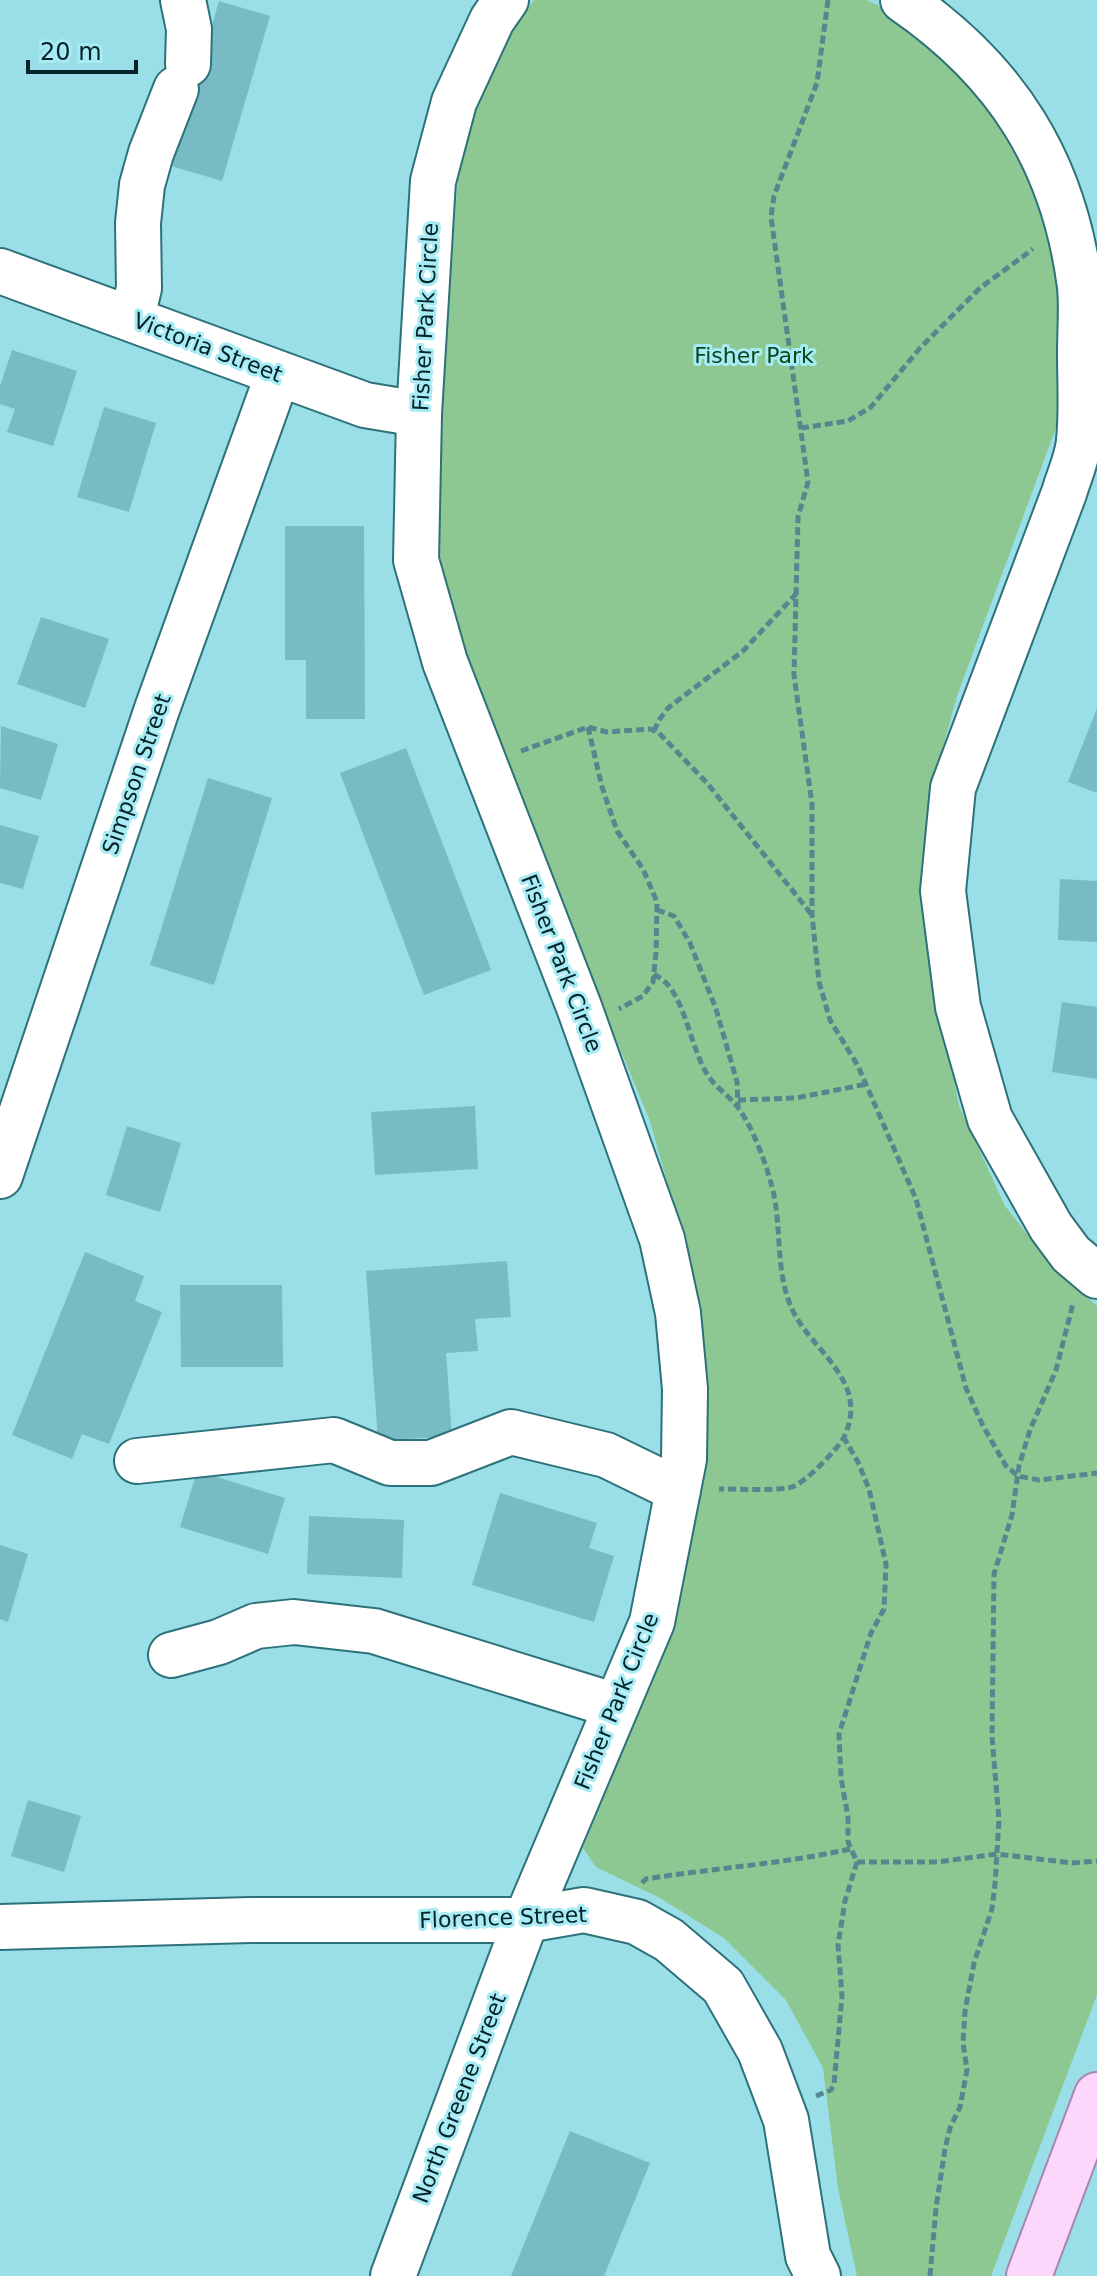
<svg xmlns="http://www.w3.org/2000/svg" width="1097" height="2276" font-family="'DejaVu Sans',sans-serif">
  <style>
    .green { fill: #8dc893 }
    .building { fill: #78bbc5 }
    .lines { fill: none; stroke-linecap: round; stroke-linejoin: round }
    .minor-casing { stroke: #2d717a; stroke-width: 48 }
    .major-casing { stroke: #a587b0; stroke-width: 48 }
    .path { stroke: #55878e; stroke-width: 5; stroke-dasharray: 8 4; stroke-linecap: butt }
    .minor { stroke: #fff; stroke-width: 44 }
    .major { stroke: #fcd7fb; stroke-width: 44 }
    .labels { text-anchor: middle; stroke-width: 6; stroke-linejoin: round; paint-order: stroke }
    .street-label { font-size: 22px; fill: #062327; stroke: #a7ebf5 }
    .park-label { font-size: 22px; fill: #094819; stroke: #a7ebf5 }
  </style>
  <rect width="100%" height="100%" fill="#9adee8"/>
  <path class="green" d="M534 0H866L882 7 942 50 1001 114 1041 188 1063 284 1060 417 957 696 935 776 924 864 926 929 959 1106 1005 1206 1053 1267 1097 1306V1995L991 2276H857L838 2188 823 2068 786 2000 724 1938 660 1898 596 1867 583 1848 672 1623 687 1253 650 1121 465 675 440 567 435 464 461 139 488 75 519 20Z"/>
  <g class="building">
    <path d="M219 1 270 16 222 181 171 166Z"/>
    <path d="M12 350 77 371 53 446 7 432 15 409 0 404V386Z"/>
    <path d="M104 407 156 423 129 512 77 497Z"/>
    <path d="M285 526H364L365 719H306V660H285Z"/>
    <path d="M41 617 109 639 85 708 17 684Z"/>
    <path d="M1097 708V793L1068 782Z"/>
    <path d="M1 726 58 744 41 800 0 788Z"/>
    <path d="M406 748 491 970 424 995 340 773Z"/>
    <path d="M208 778 272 798 214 985 150 965Z"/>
    <path d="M0 825 39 836 23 889 0 883Z"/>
    <path d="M1060 879 1097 881V942L1058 940Z"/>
    <path d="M1062 1002 1097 1007V1079L1052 1072Z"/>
    <path d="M475 1106 478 1169 375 1175 371 1112Z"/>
    <path d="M127 1126 181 1143 160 1212 106 1195Z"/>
    <path d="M85 1252 144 1276 135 1301 162 1312 109 1444 82 1434 72 1459 12 1435Z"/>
    <path d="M507 1261 511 1317 475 1319 478 1351 446 1353 452 1436 378 1441 366 1271Z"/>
    <path d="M180 1285H282L283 1367H181Z"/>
    <path d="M197 1471 285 1498 268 1554 180 1527Z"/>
    <path d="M500 1493 597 1523 589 1548 614 1556 594 1622 472 1585Z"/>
    <path d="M309 1516 404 1520 402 1578 307 1574Z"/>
    <path d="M0 1545 28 1554 8 1622 0 1619Z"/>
    <path d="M28 1800 81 1816 64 1872 11 1856Z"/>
    <path d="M570 2131 650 2163 604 2276H511Z"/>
  </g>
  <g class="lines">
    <g class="minor-casing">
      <g id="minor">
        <path d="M183 0 189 29 188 64"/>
        <path d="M903 0C1006 71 1064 161 1080 287 1082 308 1080 332 1080 354 1080 382 1082 411 1079 440 1078 457 1069 476 1064 493L953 788 943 891 958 1007 990 1119 1051 1227 1071 1254 1097 1276"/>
        <path d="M0 271 365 405 419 414"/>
        <path d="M132 318 139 288 138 223 142 185 151 153 176 89"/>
        <path d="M0 1176 157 709 278 374"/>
        <path d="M137 1461 334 1440 390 1463H431L511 1432 606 1455 678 1490"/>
        <path d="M171 1655 219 1642 256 1626 294 1622 374 1631 616 1706"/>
        <path d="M0 1927 250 1920H526L584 1910 637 1922 669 1940 723 1986 760 2051 786 2120 808 2256 818 2276"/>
        <path d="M393 2276 526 1920 652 1622 684 1459 685 1389 678 1313 662 1239 579 1007 445 662 416 560 419 414 433 181 454 102 492 20 506 0"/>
      </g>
    </g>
    <g class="major-casing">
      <path id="major" d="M1029 2276 1097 2095"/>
    </g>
    <g class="path">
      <path d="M828 0 817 83 774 196 771 217 808 482 798 517 794 675 812 804V915L819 982 830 1020 858 1066 916 1199 966 1388 983 1426 1006 1466 1018 1476 1039 1480 1097 1473"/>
      <path d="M801 428 848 421 871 407 920 348 980 288 1033 249"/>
      <path d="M588 727 602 787 617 831 643 869 657 902 656 953 653 982 643 996 619 1009"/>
      <path d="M654 731 659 720 668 708 743 651 796 594"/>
      <path d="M521 751 588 727 607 732 650 729 659 733 707 783 812 915"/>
      <path d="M657 910 674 916 690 943 716 1009 737 1082 738 1106"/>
      <path d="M654 974C658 977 665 981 668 985 686 1006 692 1050 707 1074 714 1086 728 1095 736 1105 751 1123 765 1161 771 1183 783 1224 774 1270 792 1309 811 1351 871 1381 844 1437 838 1449 805 1483 792 1487 781 1491 734 1489 719 1489"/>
      <path d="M738 1100 796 1098 867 1084"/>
      <path d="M857 1862H937L997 1854 1072 1863 1097 1861"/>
      <path d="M642 1883 646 1879C714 1868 783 1864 850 1849"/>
      <path d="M816 2096 831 2090 834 2084 842 1996 838 1945 845 1901 857 1862 848 1842V1817L841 1778 839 1734 871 1633 884 1609 886 1564 869 1489 858 1462 844 1438"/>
      <path d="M930 2276 936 2208 945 2149 950 2128 960 2107 967 2070 963 2043 965 2011 974 1963 992 1909 995 1884 999 1820 992 1737 994 1574 1012 1515 1019 1466 1030 1430 1056 1370 1073 1304"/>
    </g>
    <use href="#minor" class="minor"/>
    <use href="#major" class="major"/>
  </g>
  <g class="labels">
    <g class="street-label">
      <text transform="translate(425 317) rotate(-87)" y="8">Fisher Park Circle</text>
      <text transform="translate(208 347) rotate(21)" y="8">Victoria Street</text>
      <text transform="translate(136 774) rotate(-71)" y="8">Simpson Street</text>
      <text transform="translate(562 963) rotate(69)" y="8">Fisher Park Circle</text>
      <text transform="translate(616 1701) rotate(-68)" y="8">Fisher Park Circle</text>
      <text transform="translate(503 1917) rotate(-2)" y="8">Florence Street</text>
      <text transform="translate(459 2098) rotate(-69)" y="8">North Greene Street</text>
    </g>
    <g class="park-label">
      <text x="754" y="363">Fisher Park</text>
    </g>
  </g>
  <path d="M28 60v12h108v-12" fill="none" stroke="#062327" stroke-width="4"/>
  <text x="40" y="60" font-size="24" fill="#062327" stroke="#a7ebf5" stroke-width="6" paint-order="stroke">20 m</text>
</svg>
